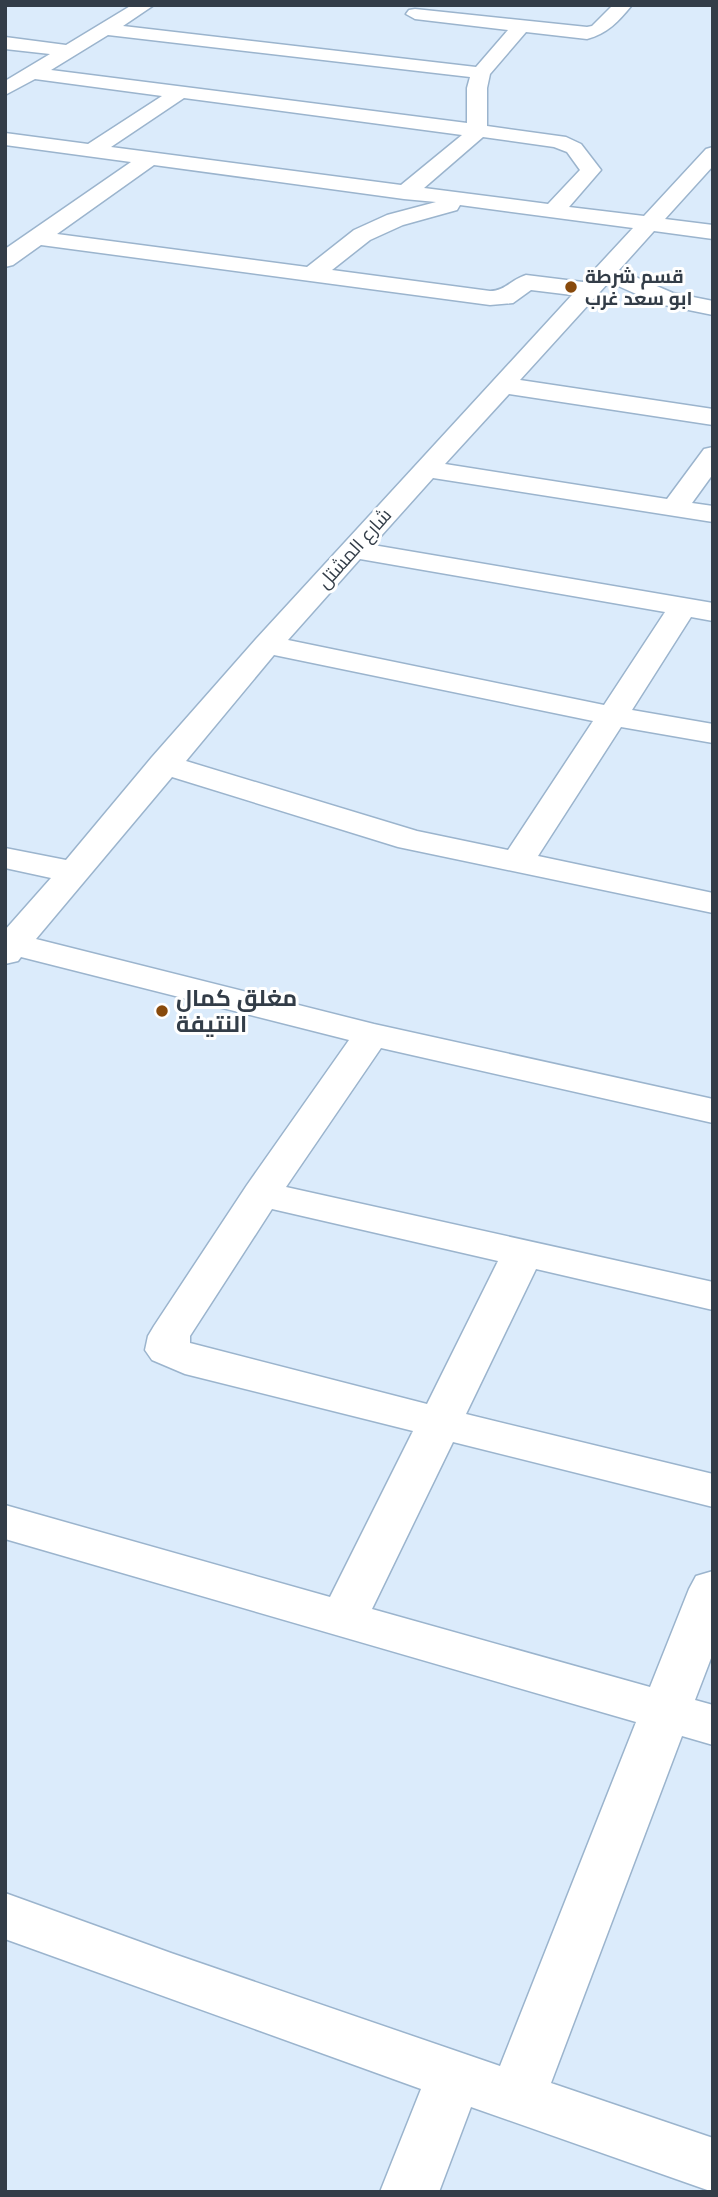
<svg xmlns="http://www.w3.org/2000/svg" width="718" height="2197" font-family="'Times New Roman',Cairo,serif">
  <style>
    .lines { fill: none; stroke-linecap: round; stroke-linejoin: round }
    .minor-casing { stroke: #9bb4cd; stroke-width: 3 }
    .minor { fill: #fff; fill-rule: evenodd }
    .poi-dot { fill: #884a0c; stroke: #fff; stroke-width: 2.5 }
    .labels { text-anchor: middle; stroke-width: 6; stroke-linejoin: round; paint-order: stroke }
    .far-poi-label { font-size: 19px; font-weight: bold; fill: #333d48; stroke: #fff; text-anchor: start }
    .far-street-label { font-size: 19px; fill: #333d48; stroke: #fff }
    .poi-label { font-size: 23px; font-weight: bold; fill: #333d48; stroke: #fff; text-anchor: start }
  </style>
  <rect width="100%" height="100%" fill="#dbebfb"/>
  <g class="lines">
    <g class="minor-casing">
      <path id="minor" d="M132 5H154L123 26 476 67 508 30 415 19 406 14 409 10 415 9 587 27 592 26 613 5H632C619 21 607 34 587 39L526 32 490 74 487 88V126L566 137 581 144 601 170 569 207 644 216 706 149 713 147V166L665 219 713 225V239L654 231 619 270 673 293 713 301V315L659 304 609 282 520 380 713 409V425L509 394 445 464 667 499 704 449 713 447V474L692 503 713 506V522L433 478 373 545 713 603V621L691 617 632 710 713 724V743L621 727 538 856 713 893V913L398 847 172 777 36 939 374 1024 713 1099V1123L381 1048 286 1187 713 1282V1310L536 1269 466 1414 713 1474V1507L453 1442 372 1609 650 1687 689 1589 696 1576 713 1571V1653L695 1700 713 1705V1745L682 1736 551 2083 713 2138V2192L471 2107 439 2192H380L421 2089 5 1939V1893L171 1953 500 2066 636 1722 5 1539V1505L330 1597 413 1431 185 1374 152 1360 145 1350 148 1336 154 1326 247 1185 349 1040 21 957 18 961 5 964V930L51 878 5 868V848L66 860 152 757 256 639 572 295 531 290 513 303 490 305 41 245 13 265 5 267V249L131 162 5 145V133L88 144 162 96 35 79 5 95V81L50 54 5 49V37L66 45ZM108 35 470 77 467 88V123L51 70ZM184 98 462 135 401 185 111 147ZM483 137 554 147 567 152 580 170 548 204 424 188ZM154 165 404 199 436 202 387 215 354 230 307 267 57 234ZM460 205 633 228 583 282 526 275C512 279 505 291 490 291L332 270 370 240 403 225 457 210ZM360 559 665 612 604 705 288 640ZM274 655 593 721 508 850 417 831 186 761ZM272 1209 498 1261 427 1404 190 1343V1336Z"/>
    </g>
    <use href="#minor" class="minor"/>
  </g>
  <g class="poi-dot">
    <circle cx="571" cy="287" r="7"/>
    <circle cx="162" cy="1011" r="7"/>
  </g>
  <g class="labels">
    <g class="far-poi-label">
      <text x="585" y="283">قسم شرطة<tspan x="585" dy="22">ابو سعد غرب</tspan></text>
    </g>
    <g class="far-street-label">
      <text transform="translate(354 548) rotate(-48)" y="7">شارع المشتل</text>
    </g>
    <g class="poi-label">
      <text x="176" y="1006">مغلق كمال<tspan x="176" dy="26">النتيفة</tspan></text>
    </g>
  </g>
  <rect width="718" height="2197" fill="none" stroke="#333d48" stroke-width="14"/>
</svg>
